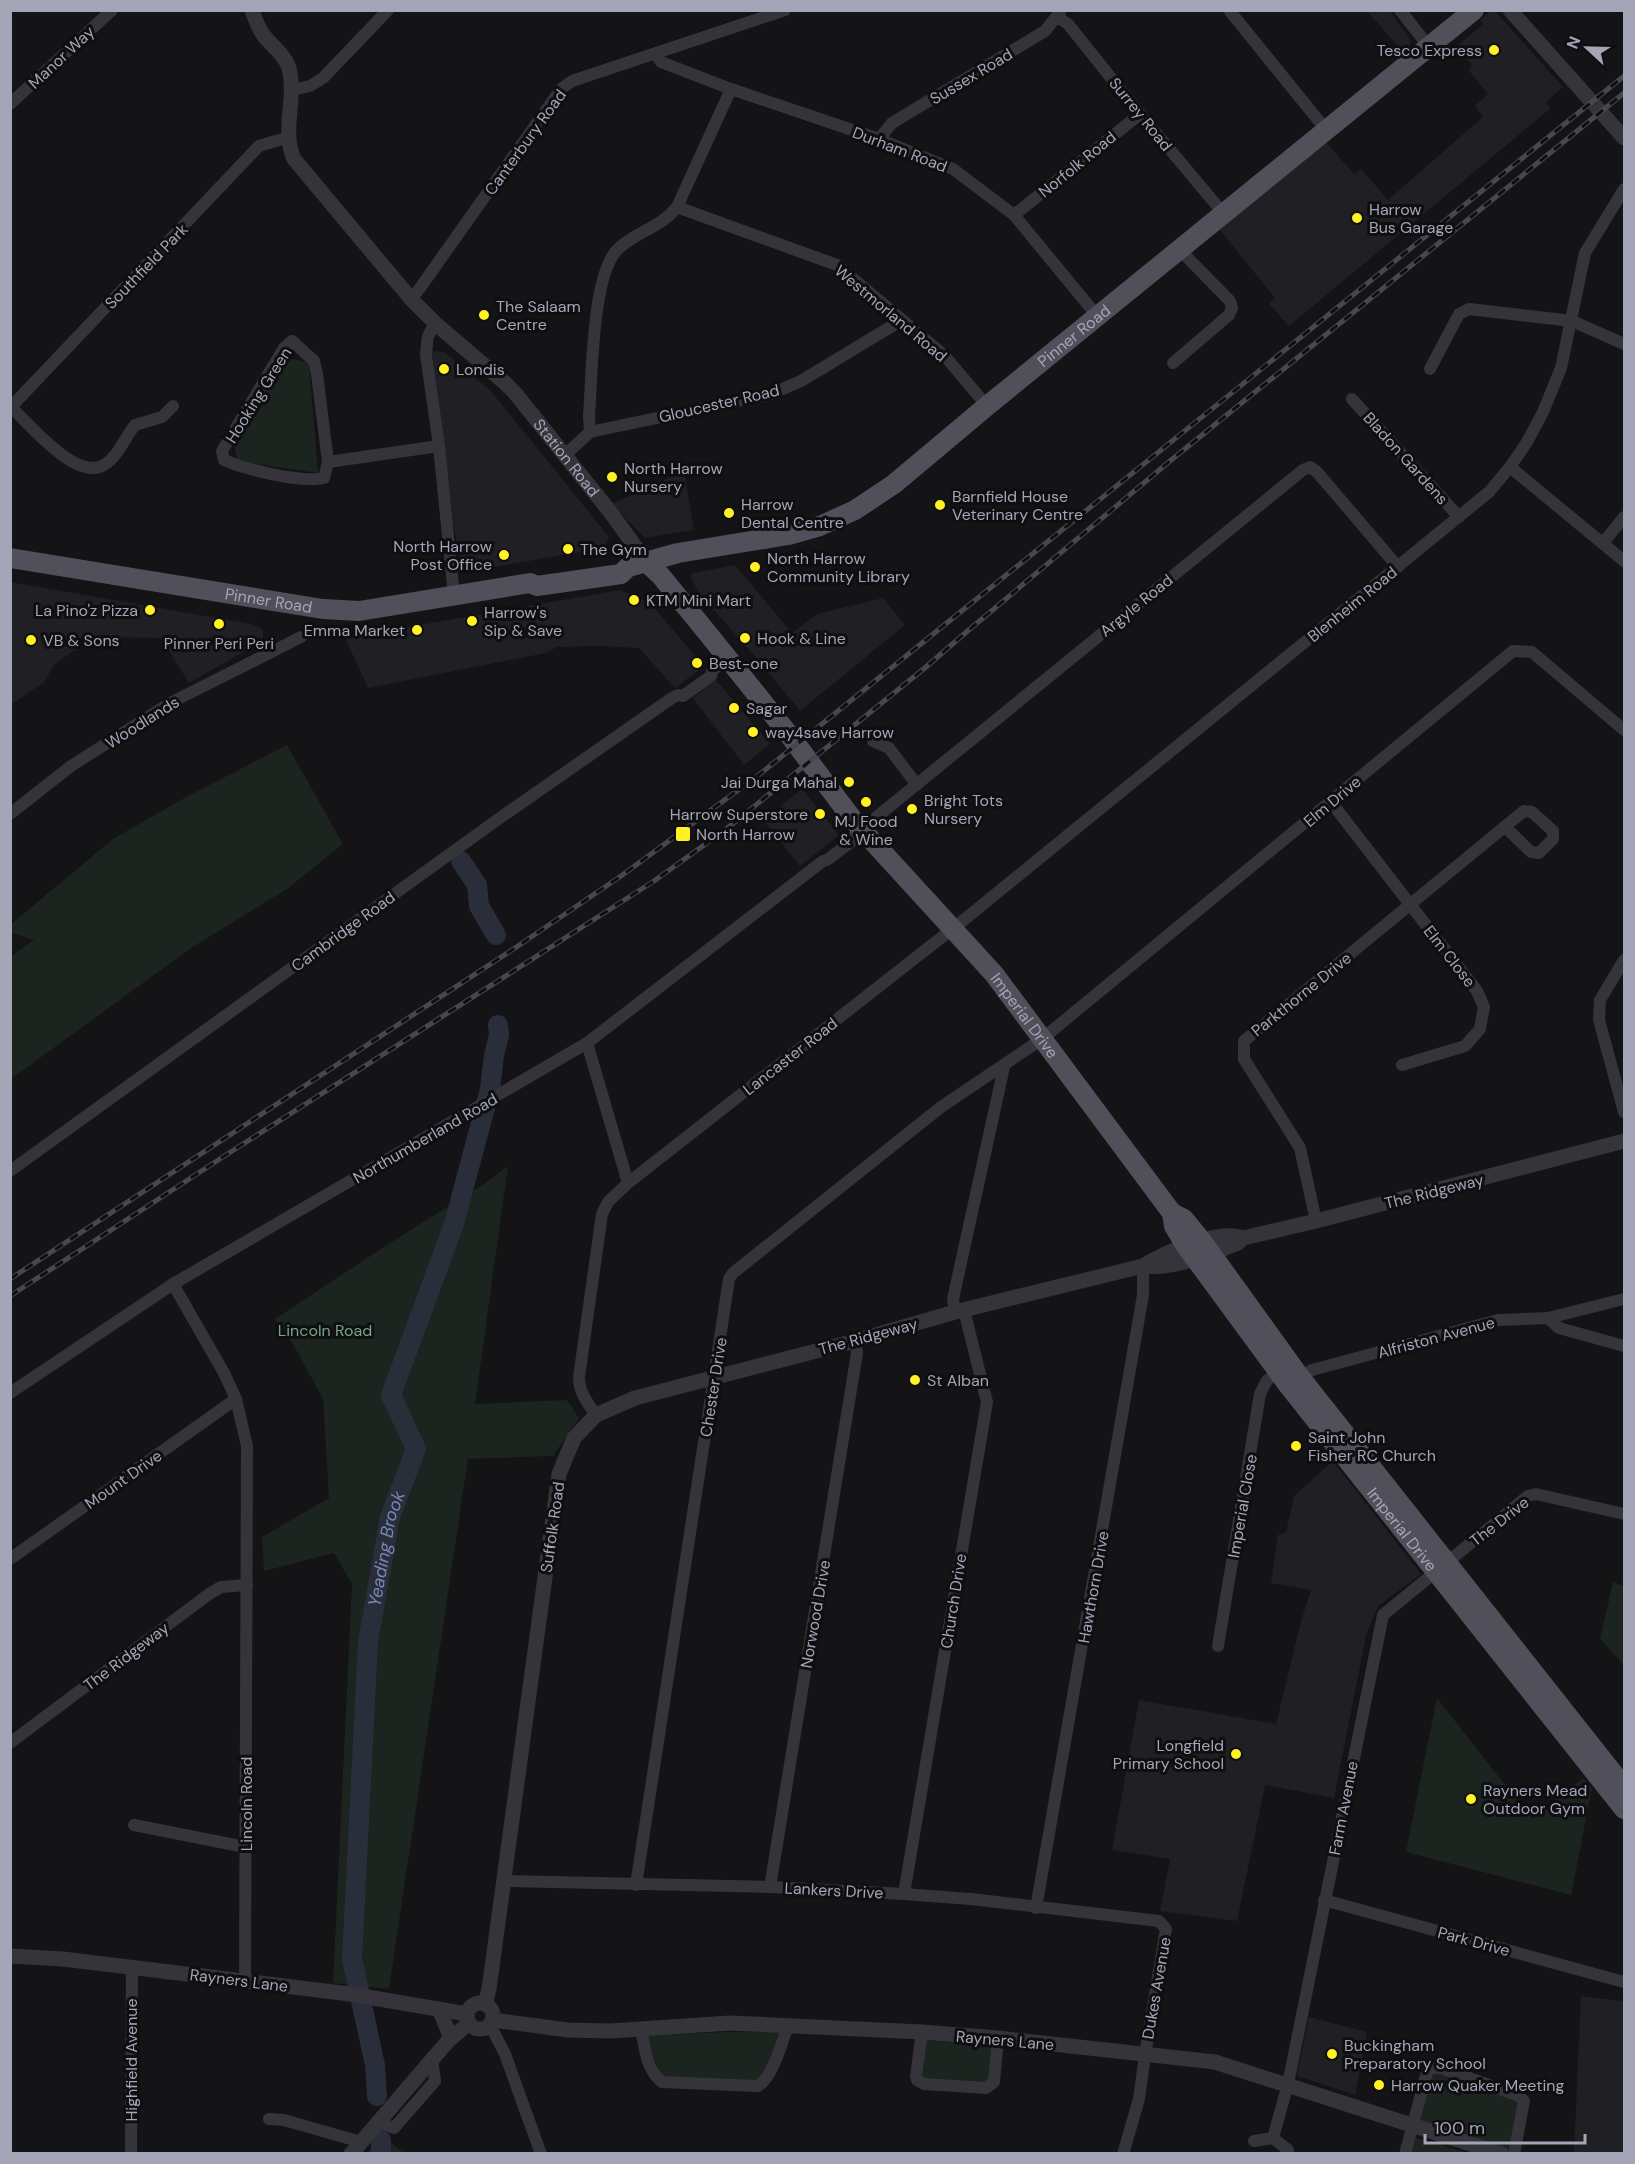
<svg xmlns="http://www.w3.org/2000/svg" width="1635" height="2164" font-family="'DM Sans',sans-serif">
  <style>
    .built { fill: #201f23 }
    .green { fill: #1b241e }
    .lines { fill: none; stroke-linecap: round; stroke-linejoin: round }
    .river { stroke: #292e3a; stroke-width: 20 }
    .minor { stroke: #35343b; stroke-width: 12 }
    .tertiary { stroke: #35343b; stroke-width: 15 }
    .primary { stroke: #51505a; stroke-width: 20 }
    .rail-casing { stroke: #474750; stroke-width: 5 }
    .rail { stroke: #0f0f11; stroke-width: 3; stroke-dasharray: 9; stroke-linecap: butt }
    .poi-dot { fill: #fff122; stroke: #0f0f11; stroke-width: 2 }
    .labels { text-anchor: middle; stroke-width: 6; stroke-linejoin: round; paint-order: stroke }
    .poi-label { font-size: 16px; fill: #a4a5b7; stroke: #0f0f11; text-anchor: start }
    .street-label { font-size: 16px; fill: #a4a5b7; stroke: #0f0f11 }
    .park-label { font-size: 16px; fill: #79a487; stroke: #0f0f11 }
    .water-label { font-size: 18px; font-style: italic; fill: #7888b5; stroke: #0f0f11 }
  </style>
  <rect width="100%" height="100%" fill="#141316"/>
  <g class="built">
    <path d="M1367 11H1390L1411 41 1410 45 1403 52Z"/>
    <path d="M1490 11H1495L1563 87 1546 102 1551 108 1289 326 1269 304 1275 298 1219 229 1326 142 1354 174 1361 169 1388 200 1483 117 1475 106 1488 94 1469 71 1472 65 1456 47 1483 24 1480 20Z"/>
    <path d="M432 351 444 352 491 391 609 537 605 548 463 572 452 518Z"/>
    <path d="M684 471 694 530 645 538 612 504Z"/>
    <path d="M735 565 792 633 817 614 883 598 905 625 800 711 759 661 699 593 691 578 693 573Z"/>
    <path d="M10 582 252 624 263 629V641L189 683 161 638 92 637 54 665 44 682 11 705Z"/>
    <path d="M620 590 651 604 704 666 675 688 639 648 599 646 557 647 546 653 368 688 345 638Z"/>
    <path d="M716 680 770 744 744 765 693 698Z"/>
    <path d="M802 789 839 835 800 866 763 820Z"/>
    <path d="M1333 1461 1421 1574 1378 1606 1366 1636 1334 1798 1265 1785 1237 1921 1160 1911 1170 1859 1112 1850 1139 1700 1276 1724 1301 1621 1311 1590 1271 1583 1278 1535 1286 1532 1294 1496Z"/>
    <path d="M1581 1996 1624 2001V2153H1574Z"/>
    <path d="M1309 2017 1367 2032 1355 2095 1297 2076Z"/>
  </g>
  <g class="green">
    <path d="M286 357 309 363 318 473 237 461 234 444Z"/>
    <path d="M287 745 343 844 287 889 191 948 11 1079V956L34 940 11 933V924L113 839 188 796Z"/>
    <path d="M508 1166 475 1404 567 1400 579 1418 553 1456 468 1459 389 1989 333 1983 352 1584 334 1553 264 1571 262 1537 329 1498 323 1399 293 1344 275 1319 390 1243 484 1184Z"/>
    <path d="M1613 1582 1624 1586V1665L1600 1639Z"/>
    <path d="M1437 1698 1532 1819 1583 1778 1592 1788 1571 1895 1406 1852Z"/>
    <path d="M781 2031 761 2082 662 2077 644 2036 725 2032Z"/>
    <path d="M925 2040 992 2045 989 2085 922 2079Z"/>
    <path d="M1432 2068 1519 2096 1514 2152 1414 2122Z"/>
    <path d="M381 2131 391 2143 404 2153H368Z"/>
    <path d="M1410 2136 1469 2153 1405 2154Z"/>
  </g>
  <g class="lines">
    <g class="river">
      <path d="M461 861 477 885 479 906 496 935"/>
      <path id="s1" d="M377 2096 375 2065 352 1959 368 1642 390 1517 416 1449 391 1395 454 1224 490 1089 494 1055 499 1035 498 1025"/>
      <path d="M381 2140V2154"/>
    </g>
    <g class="minor">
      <path d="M1229 10 1327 131"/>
      <path d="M1400 10 1429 47"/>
      <path d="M1057 17 1068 24 1140 114 1224 214"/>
      <path d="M655 54 661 62 731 89 879 139 953 169 1014 215 1098 317"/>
      <path d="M292 90 310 86 323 78 388 10"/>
      <path d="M10 104 112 10"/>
      <path d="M879 139 892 123 1045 31 1060 12"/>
      <path d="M677 207 837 265 944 355 987 406"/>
      <path d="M1014 215 1140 114"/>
      <path d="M411 299 420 288 561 89 572 81 785 10"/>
      <path d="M436 324C425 337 428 340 426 355L439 446 454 596"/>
      <path d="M292 341 314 361 317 374 328 462 324 478C301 483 247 470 224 460L222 451 284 348Z"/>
      <path d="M1173 363 1229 315 1232 308 1230 301 1180 250"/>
      <path d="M1430 369 1459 314 1469 309 1572 321 1624 344"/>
      <path d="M1352 399 1459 517"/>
      <path d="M11 407C29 424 77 482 104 465 118 457 125 437 135 425L162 417 173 406"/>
      <path d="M10 408 259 146 289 137"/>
      <path d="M590 432 589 416C592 377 592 276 617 250 634 232 661 228 677 207L731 89"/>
      <path d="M565 455 590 432 771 394 801 381 902 320"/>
      <path d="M328 462 439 446"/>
      <path d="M1510 467 1624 561"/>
      <path d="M1603 543 1624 517"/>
      <path d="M873 741 889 748 917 785"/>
      <path d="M1331 802 1477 991 1484 1007 1480 1029 1465 1046 1402 1065"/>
      <path d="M10 814 71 766 170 703 301 637"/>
      <path d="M857 833 1303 470 1310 467 1317 472 1398 567"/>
      <path d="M1624 960 1600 1000 1599 1020 1624 1112"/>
      <path d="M587 1043 628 1183 608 1202 602 1214 579 1377C579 1393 587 1402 596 1415"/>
      <path d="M10 1171 497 820 672 698 678 695 683 696 711 676 712 671 726 659"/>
      <path d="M628 1183 965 919 1489 492 1510 467 1527 442 1543 412 1561 368 1585 253 1624 189"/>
      <path d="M1316 1221 1300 1148 1244 1059V1041L1524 811 1532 812 1553 831V839L1539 853 1531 852 1505 827"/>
      <path d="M173 1284 224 1373 236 1399 247 1446 245 1981"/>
      <path d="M955 1312 953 1299 1004 1067"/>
      <path d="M1548 1318 1559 1328 1624 1346"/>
      <path d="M1295 1380 1312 1370 1498 1320 1548 1318 1624 1299"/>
      <path d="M10 1393 173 1284 587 1043 823 861 827 860 852 841 853 837"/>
      <path d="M10 1559 236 1399"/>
      <path d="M1218 1646 1260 1394 1266 1382 1277 1371"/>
      <path d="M10 1743 209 1594 221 1587 247 1585"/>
      <path d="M134 1825 245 1847"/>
      <path d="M504 1881 770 1887 904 1894 971 1899 1159 1921 1166 1929 1145 2055 1139 2099 1123 2154"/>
      <path d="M636 1885 729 1279 733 1273 941 1107 1042 1039 1513 651 1532 652 1624 730"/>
      <path d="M770 1887 857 1353 855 1341"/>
      <path d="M904 1894 987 1402 964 1310"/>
      <path d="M1324 1900 1624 1982"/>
      <path d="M1036 1908 1143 1295V1266"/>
      <path d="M490 2025 505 2054 541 2154"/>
      <path d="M641 2029C645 2049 646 2069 662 2082L758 2086C773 2077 782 2042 788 2026"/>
      <path d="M922 2032 916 2076 917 2080 924 2084 986 2088 994 2082 998 2038"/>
      <path d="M269 2119 284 2120 361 2142"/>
      <path d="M378 2122 394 2128 435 2081 432 2059"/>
      <path d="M1273 2138 1288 2150"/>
      <path d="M1254 2141 1273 2138 1288 2084 1383 1615 1528 1496 1536 1494 1624 1514"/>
      <path d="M131 2154 132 1967"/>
      <path d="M1405 2154 1427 2072 1432 2068H1441L1511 2093 1519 2096 1524 2101 1514 2154"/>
    </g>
    <g class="tertiary">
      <path id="s2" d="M252 10C255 19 258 28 264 36 272 46 285 55 289 68 297 99 281 131 294 159L411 299 436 324 505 383 515 393 611 513 647 563"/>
      <path d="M1510 10 1624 138"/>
      <path d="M1146 1266C1172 1270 1213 1253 1238 1243L1242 1238"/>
      <path d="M10 1956 63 1959 350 1994 467 2014"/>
      <circle cx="480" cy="2016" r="13"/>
      <path d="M485 2004 489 1989 559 1474 574 1438 596 1415 635 1398 855 1341 955 1312 1143 1266C1164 1253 1219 1228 1243 1238L1316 1221 1624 1141"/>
      <path d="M439 2009 451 2038"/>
      <path d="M493 2020 568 2030 610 2031 730 2023 922 2032 998 2038 1215 2062 1502 2154"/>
      <path d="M351 2154 448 2041 469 2023"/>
    </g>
    <g class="primary">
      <path id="s3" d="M10 558 323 609 359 611 530 583 537 586 621 574 628 567 678 553 788 535 820 526 855 510 894 484 987 406 1474 10"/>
      <path id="s4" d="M647 563 661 576 709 635 790 736 854 821 994 974 1172 1213 1184 1219 1202 1241 1300 1377 1624 1787"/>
      <path id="s5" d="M1172 1213 1174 1226 1186 1246 1288 1385 1624 1809"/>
    </g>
    <g class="rail-casing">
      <g id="rail">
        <path d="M10 1279 515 948 621 876 760 774 1624 76"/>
        <path d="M10 1296 229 1153 654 881 725 830 926 667 964 634 1170 461 1624 93"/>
      </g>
    </g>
    <use href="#rail" class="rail"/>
  </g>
  <g class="poi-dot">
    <circle cx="1494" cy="50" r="6"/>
    <circle cx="1357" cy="218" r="6"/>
    <circle cx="484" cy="315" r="6"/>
    <circle cx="444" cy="369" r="6"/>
    <circle cx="612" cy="477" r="6"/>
    <circle cx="940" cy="505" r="6"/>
    <circle cx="729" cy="513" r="6"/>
    <circle cx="568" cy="549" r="6"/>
    <circle cx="504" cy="555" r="6"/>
    <circle cx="755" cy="567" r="6"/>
    <circle cx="634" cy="600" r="6"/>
    <circle cx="150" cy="610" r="6"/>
    <circle cx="472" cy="621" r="6"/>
    <circle cx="219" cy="624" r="6"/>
    <circle cx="417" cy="630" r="6"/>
    <circle cx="745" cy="638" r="6"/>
    <circle cx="31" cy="640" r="6"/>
    <circle cx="697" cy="663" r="6"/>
    <circle cx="734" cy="708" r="6"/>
    <circle cx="753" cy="732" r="6"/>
    <circle cx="849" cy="782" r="6"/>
    <circle cx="866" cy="802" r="6"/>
    <circle cx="912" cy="809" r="6"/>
    <circle cx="820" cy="814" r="6"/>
    <rect x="675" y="826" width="16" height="16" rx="3"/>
    <circle cx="915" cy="1380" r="6"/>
    <circle cx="1296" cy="1446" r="6"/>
    <circle cx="1236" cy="1754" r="6"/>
    <circle cx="1471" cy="1799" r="6"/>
    <circle cx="1332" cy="2054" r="6"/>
    <circle cx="1379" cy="2085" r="6"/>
  </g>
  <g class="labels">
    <g class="poi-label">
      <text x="1482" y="56" text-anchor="end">Tesco Express</text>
      <text x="1369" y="215">Harrow<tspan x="1369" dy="18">Bus Garage</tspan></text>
      <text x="496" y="312">The Salaam<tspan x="496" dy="18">Centre</tspan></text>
      <text x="456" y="375">Londis</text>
      <text x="624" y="474">North Harrow<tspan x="624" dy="18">Nursery</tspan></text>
      <text x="952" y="502">Barnfield House<tspan x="952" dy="18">Veterinary Centre</tspan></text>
      <text x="741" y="510">Harrow<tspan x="741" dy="18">Dental Centre</tspan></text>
      <text x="492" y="552" text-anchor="end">North Harrow<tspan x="492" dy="18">Post Office</tspan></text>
      <text x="580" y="555">The Gym</text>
      <text x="767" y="564">North Harrow<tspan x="767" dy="18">Community Library</tspan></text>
      <text x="646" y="606">KTM Mini Mart</text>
      <text x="138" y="616" text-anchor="end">La Pino'z Pizza</text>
      <text x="484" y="618">Harrow's<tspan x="484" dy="18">Sip &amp; Save</tspan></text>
      <text x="405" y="636" text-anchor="end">Emma Market</text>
      <text x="757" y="644">Hook &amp; Line</text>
      <text x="43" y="646">VB &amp; Sons</text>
      <text x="219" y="649" text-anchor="middle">Pinner Peri Peri</text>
      <text x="709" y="669">Best-one</text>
      <text x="746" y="714">Sagar</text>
      <text x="765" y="738">way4save Harrow</text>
      <text x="837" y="788" text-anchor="end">Jai Durga Mahal</text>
      <text x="924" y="806">Bright Tots<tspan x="924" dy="18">Nursery</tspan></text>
      <text x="808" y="820" text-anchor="end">Harrow Superstore</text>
      <text x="866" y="827" text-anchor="middle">MJ Food<tspan x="866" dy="18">&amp; Wine</tspan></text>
      <text x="696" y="840">North Harrow</text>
      <text x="927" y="1386">St Alban</text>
      <text x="1308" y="1443">Saint John<tspan x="1308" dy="18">Fisher RC Church</tspan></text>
      <text x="1224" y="1751" text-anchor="end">Longfield<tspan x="1224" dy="18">Primary School</tspan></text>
      <text x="1483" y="1796">Rayners Mead<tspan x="1483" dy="18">Outdoor Gym</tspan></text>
      <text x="1344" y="2051">Buckingham<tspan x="1344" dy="18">Preparatory School</tspan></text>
      <text x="1391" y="2091">Harrow Quaker Meeting</text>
    </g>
    <g class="street-label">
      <text transform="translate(61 57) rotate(-43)" y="6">Manor Way</text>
      <text transform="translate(971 76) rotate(-31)" y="6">Sussex Road</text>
      <text transform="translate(1141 114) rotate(51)" y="6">Surrey Road</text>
      <text transform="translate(525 142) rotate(-54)" y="6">Canterbury Road</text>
      <text transform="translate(900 149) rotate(21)" y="6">Durham Road</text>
      <text transform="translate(1077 164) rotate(-39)" y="6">Norfolk Road</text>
      <text transform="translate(146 266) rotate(-46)" y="6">Southfield Park</text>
      <text transform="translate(891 313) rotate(40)" y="6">Westmorland Road</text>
      <text dy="6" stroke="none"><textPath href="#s3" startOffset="1144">Pinner Road</textPath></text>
      <text transform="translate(258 395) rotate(-58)" y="6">Hooking Green</text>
      <text transform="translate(719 403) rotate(-13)" y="6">Gloucester Road</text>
      <text dy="6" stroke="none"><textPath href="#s2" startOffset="567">Station Road</textPath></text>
      <text transform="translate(1406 458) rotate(48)" y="6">Bladon Gardens</text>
      <text dy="6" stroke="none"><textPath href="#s3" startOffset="262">Pinner Road</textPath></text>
      <text transform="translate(1352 604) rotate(-39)" y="6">Blenheim Road</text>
      <text transform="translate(1136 605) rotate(-39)" y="6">Argyle Road</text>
      <text transform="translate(142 722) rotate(-32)" y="6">Woodlands</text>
      <text transform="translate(1332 801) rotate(-40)" y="6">Elm Drive</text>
      <text transform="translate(343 931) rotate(-36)" y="6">Cambridge Road</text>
      <text transform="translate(1450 956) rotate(52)" y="6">Elm Close</text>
      <text transform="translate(1301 994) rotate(-39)" y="6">Parkthorne Drive</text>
      <text dy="6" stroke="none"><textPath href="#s4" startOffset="590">Imperial Drive</textPath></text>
      <text transform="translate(790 1056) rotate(-38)" y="6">Lancaster Road</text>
      <text transform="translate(425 1138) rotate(-30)" y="6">Northumberland Road</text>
      <text transform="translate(1434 1191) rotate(-14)" y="6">The Ridgeway</text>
      <text transform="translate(868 1336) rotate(-15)" y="6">The Ridgeway</text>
      <text transform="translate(1436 1337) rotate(-15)" y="6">Alfriston Avenue</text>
      <text transform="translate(713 1387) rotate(-81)" y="6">Chester Drive</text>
      <text transform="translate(123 1479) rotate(-35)" y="6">Mount Drive</text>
      <text transform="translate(1242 1506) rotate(-80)" y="6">Imperial Close</text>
      <text transform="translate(1499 1521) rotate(-38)" y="6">The Drive</text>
      <text transform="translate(552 1527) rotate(-82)" y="6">Suffolk Road</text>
      <text dy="6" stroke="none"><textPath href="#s5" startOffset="393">Imperial Drive</textPath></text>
      <text transform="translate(1093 1587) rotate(-80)" y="6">Hawthorn Drive</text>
      <text transform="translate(953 1601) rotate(-81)" y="6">Church Drive</text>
      <text transform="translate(815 1614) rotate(-80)" y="6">Norwood Drive</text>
      <text transform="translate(126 1656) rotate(-37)" y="6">The Ridgeway</text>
      <text transform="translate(246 1804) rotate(-90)" y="6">Lincoln Road</text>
      <text transform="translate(1343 1808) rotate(-79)" y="6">Farm Avenue</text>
      <text transform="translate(834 1890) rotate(3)" y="6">Lankers Drive</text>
      <text transform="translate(1474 1941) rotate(15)" y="6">Park Drive</text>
      <text transform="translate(239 1980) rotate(7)" y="6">Rayners Lane</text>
      <text transform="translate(1156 1988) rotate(-80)" y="6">Dukes Avenue</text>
      <text transform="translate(1005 2040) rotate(5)" y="6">Rayners Lane</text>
      <text transform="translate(131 2060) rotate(-90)" y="6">Highfield Avenue</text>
    </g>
    <g class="park-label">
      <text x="325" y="1336">Lincoln Road</text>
    </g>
    <g class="water-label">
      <text dy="6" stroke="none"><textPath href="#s1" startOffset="552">Yeading Brook</textPath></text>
    </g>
  </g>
  <rect width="1635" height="2164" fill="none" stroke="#a4a5b7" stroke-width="24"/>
  <g transform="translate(1587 48) rotate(292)" stroke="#0f0f11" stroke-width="4.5" paint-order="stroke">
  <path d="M0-4.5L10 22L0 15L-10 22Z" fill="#a4a5b7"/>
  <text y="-9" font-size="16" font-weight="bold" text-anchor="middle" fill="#a4a5b7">N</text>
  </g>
  <path d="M1425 2134v9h160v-9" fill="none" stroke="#a4a5b7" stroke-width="3"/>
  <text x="1434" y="2134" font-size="18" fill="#a4a5b7" stroke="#0f0f11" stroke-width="4.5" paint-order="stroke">100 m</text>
</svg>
